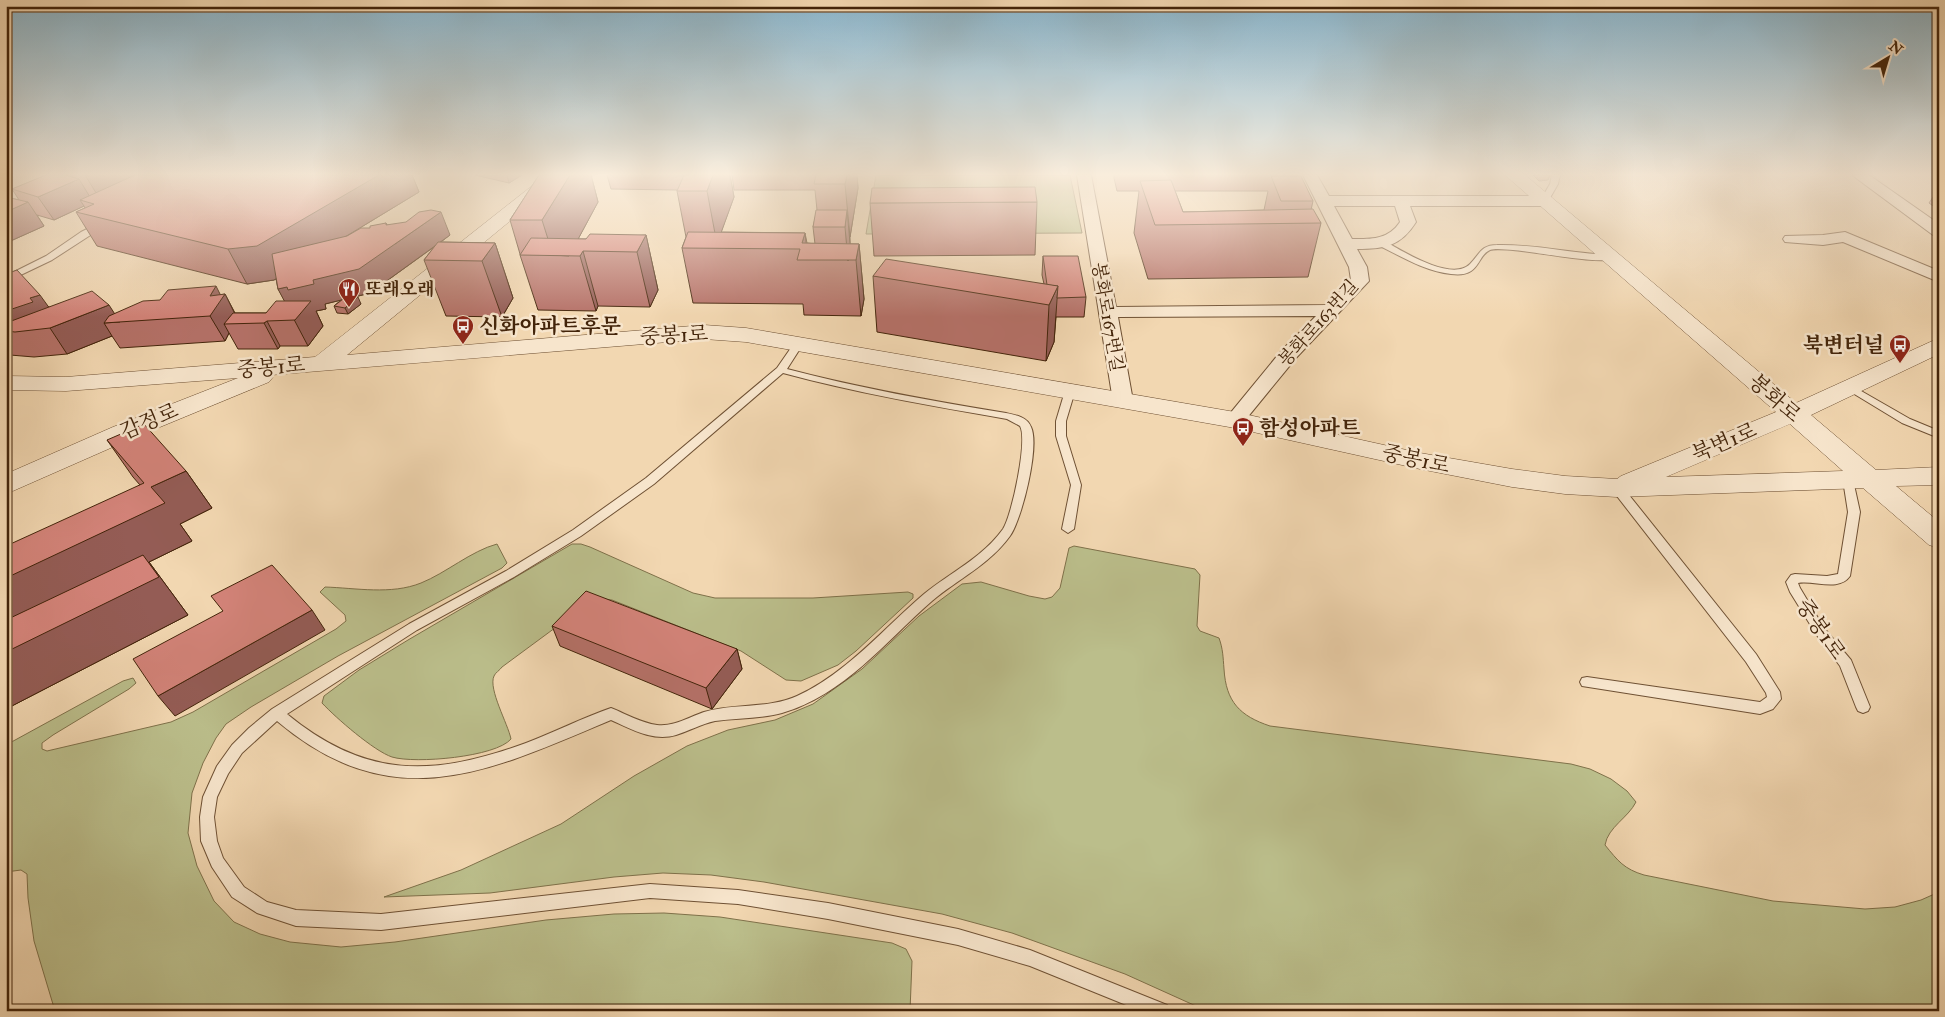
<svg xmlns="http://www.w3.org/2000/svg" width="1945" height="1017" font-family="'IM FELL Double Pica','Noto Serif KR',serif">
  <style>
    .green { fill: #bbbe8b; stroke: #7f714a }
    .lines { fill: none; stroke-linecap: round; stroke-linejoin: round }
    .service-casing { stroke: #6f5134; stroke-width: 2 }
    .minor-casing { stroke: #6f5134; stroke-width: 2 }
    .tertiary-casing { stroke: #6f5134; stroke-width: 1 }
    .service { fill: #f7e5cc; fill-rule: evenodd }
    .minor { fill: #f7e5cc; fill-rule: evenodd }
    .tertiary { fill: #f7e5cc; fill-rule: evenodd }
    .wall { fill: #b57168; stroke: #43240a; fill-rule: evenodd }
    .shaded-wall { fill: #945c55; stroke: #43240a }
    .building { fill: #d38379; stroke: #43240a }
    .labels { text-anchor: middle; stroke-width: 5; stroke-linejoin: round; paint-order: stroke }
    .far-poi-label { font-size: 18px; font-weight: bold; fill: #43240a; stroke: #f7e5cc; text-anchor: start }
    .far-street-label { font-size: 18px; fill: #43240a; stroke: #f7e5cc }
    .poi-label { font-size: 21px; font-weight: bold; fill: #43240a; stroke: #f7e5cc; text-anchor: start }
    .street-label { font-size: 21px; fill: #43240a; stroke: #f7e5cc }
  </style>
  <rect width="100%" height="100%" fill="#f2d7b1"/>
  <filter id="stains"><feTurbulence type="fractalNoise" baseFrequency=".004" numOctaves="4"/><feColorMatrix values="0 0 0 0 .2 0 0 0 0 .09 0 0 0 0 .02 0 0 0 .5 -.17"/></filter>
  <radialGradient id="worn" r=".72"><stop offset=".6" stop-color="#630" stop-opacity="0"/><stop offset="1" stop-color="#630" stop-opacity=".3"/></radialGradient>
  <g class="green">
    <path d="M876 175H1070L1082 233 866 234Z"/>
    <path d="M497 544 507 563 502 568 338 656 251 707 226 724 216 738 203 763 192 793 188 833 197 866 214 901 234 922 260 934 290 942 341 947 395 942 546 920 614 914 664 913 720 917 892 943 906 949 912 961 910 1011H55L34 941 28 898 27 874 21 870 6 872V745L123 681 133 678 136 683 129 689 53 735 42 743V749L47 751 171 722 193 712 336 629 346 621 345 615 320 592 325 587C356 588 391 595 421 583 446 573 471 551 497 544Z"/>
    <path d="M572 544H581L590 547 693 593 715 598H813L908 592 913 594V598L856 651 838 665 801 681 786 680 741 651 612 600 603 599 582 608 502 667C500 670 495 673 494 676 488 689 508 724 511 739 496 757 415 764 392 757 374 751 336 718 322 703L324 696 359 670 408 640Z"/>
    <path d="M1074 546 1195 569 1200 575 1197 626 1200 631 1219 638C1223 649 1223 657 1224 669 1226 702 1240 716 1270 726L1571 764 1590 769 1611 779 1627 791 1636 802C1628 818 1608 827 1605 845 1618 861 1624 869 1644 875L1773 901 1865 909 1895 907 1921 900 1939 892V1011H1207L1125 974 1012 933 942 914 764 882 711 875 663 873 614 877 490 893 384 897 461 870 561 824 634 776 687 746 728 730 775 720 813 704 862 669 919 616 962 584 981 582 1029 596 1045 599 1052 597 1060 588 1069 548Z"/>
  </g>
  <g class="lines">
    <g class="service-casing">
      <g id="service">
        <path d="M1552 175H1560L1558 184 1547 203H1541L1540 201 1550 184Z"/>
        <path d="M99 223 106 225 52 260 6 282V276L46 256 81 232Z"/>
        <path d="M1380 242H1386C1404 252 1452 282 1470 264 1480 254 1481 245 1497 245 1535 244 1573 254 1611 255L1615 258C1605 266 1531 251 1513 250 1507 250 1497 248 1490 250 1476 256 1481 278 1451 274 1425 271 1402 257 1380 246Z"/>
        <path d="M798 341 803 344 787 369C859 388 932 401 1006 413 1016 415 1027 417 1031 427 1040 446 1022 519 1010 536 989 565 958 579 932 601 885 642 844 695 782 713 760 719 737 718 715 721 701 724 689 731 676 735 653 742 631 729 611 720 488 772 393 819 277 721L242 753 228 774 217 797 214 817 217 841 223 858 244 887 267 902 296 910 381 914 650 884 738 890 828 903 958 929 1030 950 1167 1005 1169 1011H1141L1030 966 958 945 828 919 738 904 650 898 381 930 296 926 257 913 232 897 212 867 201 841 200 817 203 797 217 766 232 745 249 728 272 709 409 624 506 571 573 530 646 478 777 368 795 342ZM783 373C857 393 932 406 1007 419L1020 426C1028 440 1012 515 1003 529 982 558 951 572 924 594 884 628 847 673 797 696 768 709 735 703 704 712 689 717 674 727 657 725 641 723 626 714 611 708 582 718 555 732 526 743 433 777 366 779 287 714L417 630 514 577 581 536 654 484Z"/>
        <path d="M1849 384 1910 419 1939 431V438L1902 423 1846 389 1844 387 1846 385Z"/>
        <path d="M1070 388 1075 391 1066 421V436L1081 485 1074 529 1068 533 1062 529 1071 485 1056 436V421L1065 391Z"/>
        <path d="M1848 476 1853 480 1860 512 1850 576C1839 592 1814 580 1798 583L1800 588 1824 628 1851 660 1870 707 1868 711 1863 713 1858 711 1856 707 1840 666 1816 634 1790 592 1786 582 1791 575 1795 574 1827 576 1838 574 1848 512 1843 480Z"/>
        <path d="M1617 484 1621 485 1756 654 1780 692 1781 699 1773 709 1760 714 1582 686 1580 682 1582 678 1587 677 1760 702 1767 697 1766 693 1746 662 1613 491 1611 488Z"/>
      </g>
    </g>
    <g class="minor-casing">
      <g id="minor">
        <path d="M1077 175H1091L1116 307 1327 305 1351 280 1349 267 1303 175H1317L1329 196H1544L1549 198 1552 201 1549 204 1544 206H1410L1416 222C1401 246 1385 249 1357 249L1367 267 1369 281 1296 358 1242 424 1235 426 1228 424 1225 420 1228 416 1282 350 1316 316 1118 317 1133 401 1130 405 1123 407 1116 405 1113 401ZM1334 206H1395L1400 222C1388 240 1371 239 1352 239Z"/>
        <path d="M1852 175H1869L1939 224V237L1933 235Z"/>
        <path d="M1845 232 1939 271V282L1843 242 1823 245 1785 242 1783 239 1785 236 1823 235Z"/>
      </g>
    </g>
    <g class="tertiary-casing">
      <g id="tertiary">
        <path d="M47 175H71L68 179 6 205V192Z"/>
        <path d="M546 175H566L347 355 704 325 746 328 1235 412 1420 453 1512 469 1565 476 1617 479 1621 476 1776 412 1505 175H1525L1796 403 1939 338V354L1811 415 1876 470 1939 467V485L1896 486 1939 522V548L1929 545 1863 488 1617 497 1565 494 1512 487 1420 469 1235 428 746 342 704 339 271 375 273 377 269 382 131 439 6 494V474L113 427 238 378 66 391 6 390V376L66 377 315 357ZM1790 424 1843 471 1666 477Z"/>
      </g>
    </g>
    <use href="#service" class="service"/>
    <use href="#minor" class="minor"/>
    <use href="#tertiary" class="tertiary"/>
  </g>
  <g class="wall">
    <path d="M67 175H412L419 192 345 237 386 223 387 225 450 235 441 242 495 243 513 298 502 317 446 316 424 260 434 247 370 293 355 297 361 304 348 314 337 313 334 306 341 300 325 304 326 309 316 311 323 326 308 346H280L278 349H238L229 333 225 341 120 348 112 336 67 354 34 357 10 355 6 350V274L49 307 115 314 225 294 235 313H266L285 301 278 289 276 279 274 280 247 284 97 246 76 212 85 208 84 206 54 220 37 215 44 226 6 243V197L19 200 12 189 67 176Z"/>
    <path d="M475 175H522L509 183Z"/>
    <path d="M539 175H591L598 202 578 239H586L646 235 658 290 650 307 598 306 596 311 538 310 520 255V254L510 220Z"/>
    <path d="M607 175H730L734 197 721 232 805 233 807 243 815 244 813 227 817 210 815 190H734L732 175H857L858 188 850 237V244H859L864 299 861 316 804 315 803 304 693 303 682 248 686 237 677 191V190L611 189Z"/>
    <path d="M1114 175H1298V176L1313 201 1311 210 1321 223 1308 277 1148 279 1134 233 1139 191H1117L1114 178ZM1175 191H1268L1264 210 1183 212Z"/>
    <path d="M1533 175H1550L1548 180 1539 181Z"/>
    <path d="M1939 188V210L1929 203Z"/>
    <path d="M1037 202 1035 255 874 256 870 203Z"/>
    <path d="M1043 256 1086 297 1084 317H1056L1054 342 1046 361 877 332 873 276 1044 284 1042 275Z"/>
    <path d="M107 440 186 471 212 508 180 524 192 541 149 562 188 615 6 709 140 485 133 477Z"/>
    <path d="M552 626 737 649 742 669 712 709 560 646Z"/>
  </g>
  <g class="shaded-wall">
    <path d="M85 175H145L98 196Z"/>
    <path d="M379 175H412L419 192 274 280 247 284 228 249Z"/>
    <path d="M507 175H522L509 183Z"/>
    <path d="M570 175H591L598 202 569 256 553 255 542 220Z"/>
    <path d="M713 175H730L734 197 717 244 707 191Z"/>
    <path d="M847 175H857L858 188 850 237 845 184Z"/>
    <path d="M79 179 93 202 80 200 84 206 54 220 38 197Z"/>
    <path d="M28 202 44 226 6 243V212Z"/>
    <path d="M847 210 850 243 848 261 845 227Z"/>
    <path d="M441 212 450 235 370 293 325 304 326 309 316 311 323 326 308 346 278 289 313 280 386 225V223L395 244Z"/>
    <path d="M805 233 808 260 802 243Z"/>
    <path d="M646 235 658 290 650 307 637 252Z"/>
    <path d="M495 243 513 298 502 317 482 261Z"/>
    <path d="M859 244 864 299 861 316 856 260Z"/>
    <path d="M583 251 598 306 596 311 580 256Z"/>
    <path d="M216 286 222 298 225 294 238 320 224 324 229 333 225 341 210 316V296Z"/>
    <path d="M1058 286 1054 342 1046 361 1049 305Z"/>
    <path d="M40 295 58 320 6 331V311L30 298Z"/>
    <path d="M358 297 361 304 348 314 345 308Z"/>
    <path d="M109 305 120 322 104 323 112 336 67 354 50 328Z"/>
    <path d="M267 321 280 346 278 349 264 323Z"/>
    <path d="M186 471 212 508 180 524 192 541 149 562 188 615 6 709V578L151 487Z"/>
    <path d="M312 610 325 630 175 716 158 696Z"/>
    <path d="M737 649 742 669 712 709 706 688Z"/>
  </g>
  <g class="building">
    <path d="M46 175H65L79 179 38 197 12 189Z"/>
    <path d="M135 175H379L257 246 228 249 76 212 94 204 80 200Z"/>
    <path d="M539 175H570L542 220H510Z"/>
    <path d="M684 175H713L707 191H677Z"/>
    <path d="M816 175H847L845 184H814Z"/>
    <path d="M1271 176H1301L1313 201H1281Z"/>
    <path d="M1171 180 1183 212 1313 209 1321 223 1155 225 1140 181Z"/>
    <path d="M1035 187 1037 202 870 203 872 188Z"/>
    <path d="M6 197 28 202 6 212Z"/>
    <path d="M431 210 441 212 359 269 313 280 314 284 288 290 287 287 278 289 272 254 347 236 361 228H370V226L386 223V225L406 222 419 212Z"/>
    <path d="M816 210H847L845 227H813Z"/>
    <path d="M688 232 805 233 802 243 859 244 856 260H797L800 249 682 248Z"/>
    <path d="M590 234 646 235 637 252 583 251 580 256 520 255 531 238 586 239Z"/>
    <path d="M438 242 495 243 482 261 424 260Z"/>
    <path d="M1043 256H1078L1086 297 1057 298 1058 286 1047 285Z"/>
    <path d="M886 259 1058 286 1049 305 873 276Z"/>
    <path d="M17 270 40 295 30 298 33 302 6 311V274Z"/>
    <path d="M216 286 210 296 225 294 210 316 104 323 109 316 143 301 160 300 168 290Z"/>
    <path d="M92 291 109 305 50 328 15 332 6 331V323Z"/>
    <path d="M347 296 358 297 345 308 334 306Z"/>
    <path d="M276 301H311L295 320 267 321 264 323 224 324 233 313H266Z"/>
    <path d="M144 424 186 471 151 487 165 503 6 578V546L144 483 107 440Z"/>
    <path d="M143 555 159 577 6 652V620Z"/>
    <path d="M272 565 312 610 158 696 133 659 223 611 211 596Z"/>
    <path d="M586 591 737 649 706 688 552 626Z"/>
  </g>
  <linearGradient id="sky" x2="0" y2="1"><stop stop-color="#89b6ce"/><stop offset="0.55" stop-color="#f9eddc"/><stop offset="1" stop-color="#f9eddc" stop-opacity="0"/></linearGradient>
  <rect width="1945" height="317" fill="url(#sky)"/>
  <defs>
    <g id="restaurant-pin" transform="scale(1.125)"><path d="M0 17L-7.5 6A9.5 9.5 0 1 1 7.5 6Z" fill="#8f2418" stroke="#f7e5cc"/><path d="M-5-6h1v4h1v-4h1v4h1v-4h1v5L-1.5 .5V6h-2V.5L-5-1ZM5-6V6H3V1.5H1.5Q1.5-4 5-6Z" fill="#fff"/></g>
    <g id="bus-pin" transform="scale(1.125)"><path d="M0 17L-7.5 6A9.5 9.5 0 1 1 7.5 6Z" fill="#8f2418" stroke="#f7e5cc"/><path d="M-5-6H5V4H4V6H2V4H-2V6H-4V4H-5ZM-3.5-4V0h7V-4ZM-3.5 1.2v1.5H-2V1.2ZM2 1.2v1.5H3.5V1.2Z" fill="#fff"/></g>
  </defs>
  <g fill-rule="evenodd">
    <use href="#restaurant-pin" x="349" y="289"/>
    <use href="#bus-pin" x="463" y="326"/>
    <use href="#bus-pin" x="1900" y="345"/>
    <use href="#bus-pin" x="1243" y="428"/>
  </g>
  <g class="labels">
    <g class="far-poi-label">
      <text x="365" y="295">또래오래</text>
    </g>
    <g class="far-street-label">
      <text transform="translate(1108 317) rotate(80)" y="6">봉화로167번길</text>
      <text transform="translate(1318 323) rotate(-48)" y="6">봉화로163번길</text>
    </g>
    <g class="poi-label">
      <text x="479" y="333">신화아파트후문</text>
      <text x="1884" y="352" text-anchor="end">북변터널</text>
      <text x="1259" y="435">함성아파트</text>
    </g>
    <g class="street-label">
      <text transform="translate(674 335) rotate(-3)" y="7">중봉1로</text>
      <text transform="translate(271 367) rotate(-5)" y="7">중봉1로</text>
      <text transform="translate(1775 398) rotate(41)" y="7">봉화로</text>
      <text transform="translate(149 421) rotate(-23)" y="7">감정로</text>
      <text transform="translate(1724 442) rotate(-23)" y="7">북변1로</text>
      <text transform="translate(1416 459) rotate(12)" y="7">중봉1로</text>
      <text transform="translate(1821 629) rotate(55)" y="7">중봉1로</text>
    </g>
  </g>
  <rect width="1945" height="1017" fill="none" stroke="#f2d7b1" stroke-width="25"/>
  <rect x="8" y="8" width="1930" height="1002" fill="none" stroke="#43240a" stroke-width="2.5"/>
  <rect x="12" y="12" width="1920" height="992" fill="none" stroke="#43240a"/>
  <g transform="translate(1888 58) rotate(38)" stroke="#f7e5cc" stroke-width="4" paint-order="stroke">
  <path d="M0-4L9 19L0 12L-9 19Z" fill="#43240a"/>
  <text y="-8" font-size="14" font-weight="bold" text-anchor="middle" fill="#43240a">N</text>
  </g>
  <rect width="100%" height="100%" filter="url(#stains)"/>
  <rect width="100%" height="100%" fill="url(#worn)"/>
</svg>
